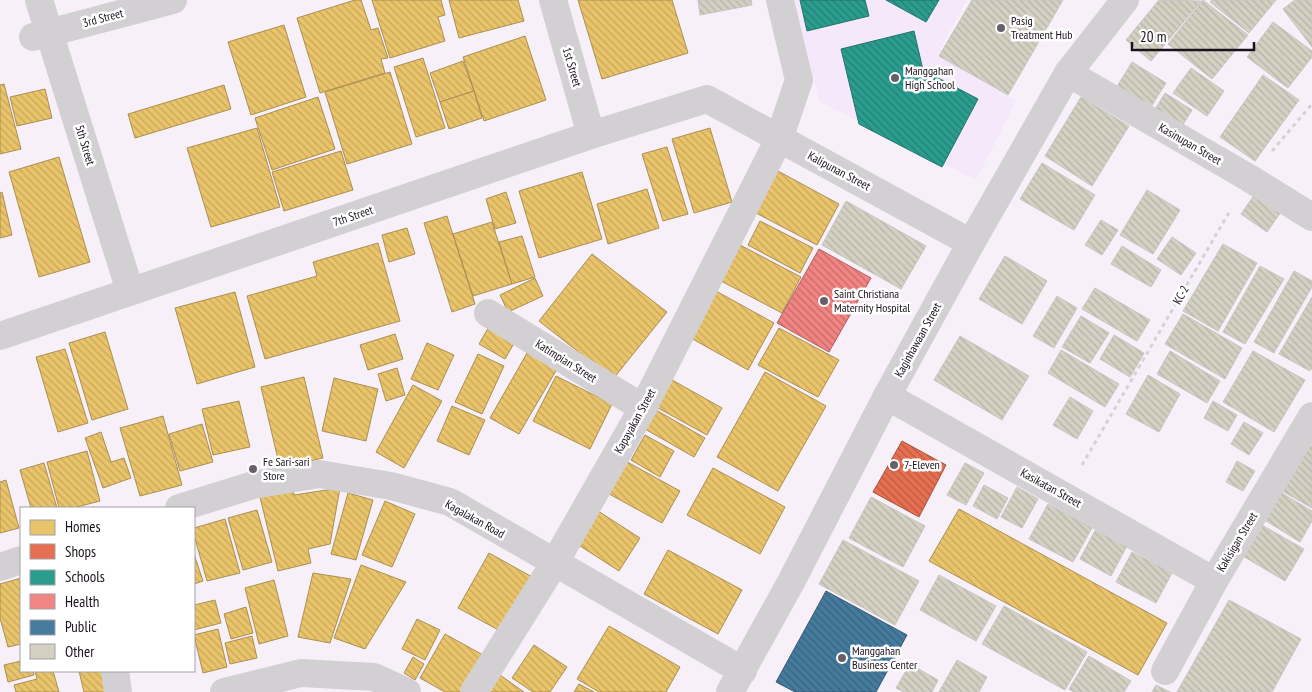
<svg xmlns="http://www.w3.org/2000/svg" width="1312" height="692" font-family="'PT Sans Narrow',sans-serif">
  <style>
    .built { fill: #f6e8fb }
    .homes { fill: url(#homes-back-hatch); stroke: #ab8f53 }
    .shops { fill: url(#shops-back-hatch); stroke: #aa5341 }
    .schools { fill: url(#schools-back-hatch); stroke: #25736c }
    .health { fill: url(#health-back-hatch); stroke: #b16263 }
    .public { fill: url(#public-back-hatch); stroke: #385c76 }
    .building { fill: url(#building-back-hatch); stroke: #c7c5c2 }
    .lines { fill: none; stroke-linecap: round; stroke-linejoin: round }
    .path { stroke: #d4d2d4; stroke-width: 3; stroke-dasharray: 4 4; stroke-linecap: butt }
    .minor { stroke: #d3d0d3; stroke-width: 28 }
    .poi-dot { fill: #676069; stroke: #fff; stroke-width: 2 }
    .labels { text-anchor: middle; stroke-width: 5; stroke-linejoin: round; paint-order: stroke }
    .street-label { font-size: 12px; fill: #1a121c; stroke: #fff }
    .poi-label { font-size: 12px; fill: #1a121c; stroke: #fff; text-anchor: start }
  </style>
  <defs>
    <pattern id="homes-back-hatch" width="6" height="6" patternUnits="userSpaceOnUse" patternTransform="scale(1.25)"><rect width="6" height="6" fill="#e9c46a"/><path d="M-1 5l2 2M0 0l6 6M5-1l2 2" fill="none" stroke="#c7a75b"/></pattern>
    <pattern id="shops-back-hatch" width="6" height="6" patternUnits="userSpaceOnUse" patternTransform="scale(1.25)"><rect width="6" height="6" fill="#e76f51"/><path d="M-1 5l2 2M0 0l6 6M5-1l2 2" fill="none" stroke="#ba5a42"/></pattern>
    <pattern id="schools-back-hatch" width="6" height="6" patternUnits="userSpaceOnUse" patternTransform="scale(1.25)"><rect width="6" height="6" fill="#2a9d8f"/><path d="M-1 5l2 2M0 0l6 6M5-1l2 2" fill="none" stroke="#237f74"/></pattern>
    <pattern id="health-back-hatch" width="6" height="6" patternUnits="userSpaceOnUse" patternTransform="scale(1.25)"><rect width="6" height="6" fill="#f28482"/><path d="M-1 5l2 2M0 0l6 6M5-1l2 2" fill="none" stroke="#c36b6a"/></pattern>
    <pattern id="public-back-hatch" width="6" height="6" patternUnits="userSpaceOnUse" patternTransform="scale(1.25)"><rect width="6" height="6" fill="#457b9d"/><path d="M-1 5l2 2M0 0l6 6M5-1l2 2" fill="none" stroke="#39637f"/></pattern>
    <pattern id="building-back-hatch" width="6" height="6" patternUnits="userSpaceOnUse" patternTransform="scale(1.25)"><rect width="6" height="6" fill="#d4d1c3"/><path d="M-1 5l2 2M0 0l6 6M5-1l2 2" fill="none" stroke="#b5b2a7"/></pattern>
  </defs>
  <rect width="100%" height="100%" fill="#f7f0f9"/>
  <path class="built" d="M795 0H967L937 55 1016 101 976 180 819 101Z"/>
  <g class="homes">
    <path d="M355 0H361L371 30 378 28 388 58 381 59 385 73 320 93 297 18Z"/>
    <path d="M372 0H441L445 15 438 17 445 41 390 58Z"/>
    <path d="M449 0H518L524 21 459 38Z"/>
    <path d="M578 0H672L688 53 602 79Z"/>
    <path d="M284 25 306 97 251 115 228 42Z"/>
    <path d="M525 36 546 100 484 121 463 57Z"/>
    <path d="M423 58 445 128 416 137 394 67Z"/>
    <path d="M463 61 474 91 440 102 430 73Z"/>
    <path d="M390 72 412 144 347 164 325 92Z"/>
    <path d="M4 84 21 149 0 154V85Z"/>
    <path d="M224 85 231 109 135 138 128 114Z"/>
    <path d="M45 89 52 118 17 126 10 97Z"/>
    <path d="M474 91 482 118 449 129 440 102Z"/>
    <path d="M318 97 335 149 272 170 255 118Z"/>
    <path d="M257 128 280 207 211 227 187 148Z"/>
    <path d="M710 128 732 202 694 213 672 139Z"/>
    <path d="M667 147 688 214 663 221 642 154Z"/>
    <path d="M341 151 353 190 284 211 272 172Z"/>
    <path d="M59 157 90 262 39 277 9 172Z"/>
    <path d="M776 170 839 204 817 245 754 212Z"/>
    <path d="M582 172 602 239 539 258 519 191Z"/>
    <path d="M647 189 659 228 608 244 597 204Z"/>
    <path d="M2 192 12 235 0 238V193Z"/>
    <path d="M506 192 516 223 495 229 486 199Z"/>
    <path d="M447 216 475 304 452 312 424 223Z"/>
    <path d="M760 221 813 248 800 273 748 245Z"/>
    <path d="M492 222 512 284 473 296 453 234Z"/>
    <path d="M407 228 415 254 389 262 382 235Z"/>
    <path d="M522 236 535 277 512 284 499 242Z"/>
    <path d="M378 243 400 321 265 359 247 296 317 276 313 262Z"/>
    <path d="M740 245 801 277 782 313 721 281Z"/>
    <path d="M592 254 667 312 613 379 539 321Z"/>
    <path d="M535 278 543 296 508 312 500 295Z"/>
    <path d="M716 291 774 323 748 370 689 337Z"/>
    <path d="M235 292 255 367 197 384 175 308Z"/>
    <path d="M490 325 516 340 505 359 479 344Z"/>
    <path d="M779 328 839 360 818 397 758 365Z"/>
    <path d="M105 332 128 409 92 420 69 343Z"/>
    <path d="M395 334 403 359 368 370 360 345Z"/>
    <path d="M427 343 454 355 438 390 411 379Z"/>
    <path d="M65 349 88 423 58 432 36 357Z"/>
    <path d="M527 353 557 369 519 434 490 418Z"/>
    <path d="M478 354 504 366 482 414 455 402Z"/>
    <path d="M397 368 405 395 386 401 378 374Z"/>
    <path d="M765 372 826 406 778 491 717 457Z"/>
    <path d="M556 376 612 404 590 449 533 421Z"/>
    <path d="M665 376 722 408 707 435 649 403Z"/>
    <path d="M304 377 323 458 280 468 261 387Z"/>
    <path d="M334 378 378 389 366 441 322 431Z"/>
    <path d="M413 385 442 401 404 468 376 452Z"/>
    <path d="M239 401 250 447 213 455 202 409Z"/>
    <path d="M452 406 485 420 469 455 437 441Z"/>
    <path d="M649 406 705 438 694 457 638 425Z"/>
    <path d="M163 416 182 485 140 496 120 428Z"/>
    <path d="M202 424 213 462 180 471 169 434Z"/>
    <path d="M101 432 111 462 124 458 131 478 103 488 85 438Z"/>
    <path d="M645 435 674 451 660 477 631 460Z"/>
    <path d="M87 451 100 501 73 508H59L47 462Z"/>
    <path d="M620 458 680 491 662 523 602 490Z"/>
    <path d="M44 463 57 508H31L20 470Z"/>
    <path d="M713 468 785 507 760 554 687 515Z"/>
    <path d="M6 480 19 528 0 533V482Z"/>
    <path d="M340 488 330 544 308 549 311 563 278 571 260 497 293 489 294 495Z"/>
    <path d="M348 493 373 500 356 560 331 554Z"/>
    <path d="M385 501 415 514 392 567 362 555Z"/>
    <path d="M959 509 1167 623 1138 675 929 561Z"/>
    <path d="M257 510 272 562 243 570 228 518Z"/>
    <path d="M598 511 640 538 619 571 577 544Z"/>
    <path d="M225 519 240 573 207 581 194 535V528Z"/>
    <path d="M668 550 742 590 718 634 644 594Z"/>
    <path d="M489 553 534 578 504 633 458 608Z"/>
    <path d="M194 554 203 581 194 584Z"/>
    <path d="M361 565 406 582 365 649 334 638Z"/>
    <path d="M313 573 351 579 330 643 298 637Z"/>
    <path d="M21 578V644L8 647 0 618V584Z"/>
    <path d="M274 580 288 636 259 644 245 588Z"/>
    <path d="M215 600 221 623 194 630V605Z"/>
    <path d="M246 607 253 633 231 639 224 614Z"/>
    <path d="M417 619 440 630 425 660 402 649Z"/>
    <path d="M609 626 680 667 666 692H599L577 679Z"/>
    <path d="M218 629 227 667 203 673 194 635Z"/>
    <path d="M445 634 483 655 462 692H445L420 678Z"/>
    <path d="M252 636 257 658 230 664 225 643Z"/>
    <path d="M534 645 567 667 550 692H533L512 678Z"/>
    <path d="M413 657 424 664 415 680 404 673Z"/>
    <path d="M21 661V671H33L34 675 8 682 4 665Z"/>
    <path d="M35 671H53L59 692H16L14 685 37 679Z"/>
    <path d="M79 671H106L108 692H84Z"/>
    <path d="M500 675 524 692H488Z"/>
    <path d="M579 684 594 692H574Z"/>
  </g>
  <path class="shops" d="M902 441 946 465 919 517 873 492Z"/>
  <g class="schools">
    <path d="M800 0H865L869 16 807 31Z"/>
    <path d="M886 0H939L926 22Z"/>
    <path d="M914 31 923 70 978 99 942 167 859 124 841 49Z"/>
  </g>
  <path class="health" d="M819 249 871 278 829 352 777 323Z"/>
  <path class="public" d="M826 591 907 635 876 692H795L776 682Z"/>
  <g class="building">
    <path d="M698 0H751L752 5 700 15Z"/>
    <path d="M972 0H1063L1008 95 939 56Z"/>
    <path d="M1159 0 1201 1 1151 61 1126 40Z"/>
    <path d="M1203 0 1248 35 1212 79 1168 44Z"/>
    <path d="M1212 0H1276L1249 33 1210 2Z"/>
    <path d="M1295 0H1312V47L1283 9Z"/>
    <path d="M1273 22 1312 51V57L1288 88 1247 57Z"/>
    <path d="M1132 62 1166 83 1147 113 1113 93Z"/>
    <path d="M1191 68 1224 91 1207 116 1173 93Z"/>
    <path d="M1263 75 1299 100 1255 161 1220 137Z"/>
    <path d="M1165 93 1192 110 1177 134 1150 118Z"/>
    <path d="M1081 97 1129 126 1092 186 1045 156Z"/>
    <path d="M1042 163 1095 195 1074 230 1020 199Z"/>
    <path d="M1147 190 1180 210 1153 254 1120 235Z"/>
    <path d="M1257 191 1283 209 1267 232 1241 214Z"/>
    <path d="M846 201 926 246 901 289 822 245Z"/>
    <path d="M1101 220 1118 230 1102 255 1085 245Z"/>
    <path d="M1172 237 1196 253 1181 275 1157 259Z"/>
    <path d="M1223 244 1257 263 1218 331 1183 311Z"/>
    <path d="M1122 246 1161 270 1151 287 1111 264Z"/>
    <path d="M1005 256 1047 281 1022 324 979 299Z"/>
    <path d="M1260 266 1284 279 1245 344 1223 332Z"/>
    <path d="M1294 271 1312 281V287L1274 353 1254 342Z"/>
    <path d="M1095 288 1150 320 1137 341 1082 309Z"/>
    <path d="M1057 296 1077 308 1054 348 1033 336Z"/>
    <path d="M1312 297V368L1310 371 1279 354Z"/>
    <path d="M1183 314 1242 348 1225 379 1165 344Z"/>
    <path d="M1081 316 1109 333 1090 363 1062 347Z"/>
    <path d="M1114 335 1144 353 1130 377 1100 359Z"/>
    <path d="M960 336 1029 376 1002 420 934 380Z"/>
    <path d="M1061 350 1119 384 1105 407 1048 373Z"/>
    <path d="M1170 351 1220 381 1207 403 1157 374Z"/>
    <path d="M1253 351 1305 380 1274 432 1223 402Z"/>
    <path d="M1148 375 1180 394 1159 432 1126 414Z"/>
    <path d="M1070 397 1093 411 1077 439 1053 425Z"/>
    <path d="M1213 401 1237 415 1228 431 1204 418Z"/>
    <path d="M1244 422 1263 433 1249 455 1231 444Z"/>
    <path d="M1309 444 1312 446V508L1282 491Z"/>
    <path d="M1237 461 1255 471 1243 491 1226 482Z"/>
    <path d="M965 463 984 473 966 505 947 495Z"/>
    <path d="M984 485 1008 498 997 519 973 506Z"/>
    <path d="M1017 487 1038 499 1022 528 1001 517Z"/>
    <path d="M1280 492 1312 511V521L1300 542 1263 519Z"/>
    <path d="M871 497 925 526 903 567 849 538Z"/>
    <path d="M1048 504 1092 528 1073 562 1029 539Z"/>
    <path d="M1260 524 1304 549 1285 581 1241 555Z"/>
    <path d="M1097 527 1128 544 1111 576 1080 559Z"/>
    <path d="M843 540 919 581 895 625 819 584Z"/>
    <path d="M1132 552 1172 573 1156 603 1116 582Z"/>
    <path d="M939 575 996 606 976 641 920 610Z"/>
    <path d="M1229 600 1301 639 1272 692H1177Z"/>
    <path d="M1004 606 1087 652 1065 690 982 644Z"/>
    <path d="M1089 656 1131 681 1124 692H1074L1069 689Z"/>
    <path d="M957 660 987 677 979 692H939Z"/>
    <path d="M910 664 938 680 932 692H904L896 688Z"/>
    <path d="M1156 685 1170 692H1152Z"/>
  </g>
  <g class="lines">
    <g class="path">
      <path d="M1272 151 1312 104"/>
      <path d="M1082 465 1231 209"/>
    </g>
    <g class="minor">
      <path d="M39 0 130 291"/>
      <path d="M553 0 591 135"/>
      <path d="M33 37 173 0"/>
      <path d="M1068 73 1249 178 1312 217"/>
      <path d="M488 313 643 408"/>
      <path d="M0 336 591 135 707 99 971 243"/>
      <path d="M887 396 1214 581"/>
      <path d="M179 508 253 485 319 474 391 486 450 502 743 671"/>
      <path d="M0 567 21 560"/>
      <path d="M115 671 118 692"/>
      <path d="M1165 671 1214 581 1312 416"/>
      <path d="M224 692 301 673 374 677 407 692"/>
      <path d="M474 692 554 564 643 408 779 139 799 80 780 0"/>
      <path d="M730 692 791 582 887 396 971 243 1068 73 1125 0"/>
    </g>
  </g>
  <g class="poi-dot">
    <circle cx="1001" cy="28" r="5"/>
    <circle cx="895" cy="78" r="5"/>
    <circle cx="824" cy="301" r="5"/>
    <circle cx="894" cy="465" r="5"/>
    <circle cx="253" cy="469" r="5"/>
    <circle cx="842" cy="658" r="5"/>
  </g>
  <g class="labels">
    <g class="street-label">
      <text transform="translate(103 18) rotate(-15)" y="4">3rd Street</text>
      <text transform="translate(572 67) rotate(74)" y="4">1st Street</text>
      <text transform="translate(1190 144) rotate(30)" y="4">Kasinupan Street</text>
      <text transform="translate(85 145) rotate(73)" y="4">5th Street</text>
      <text transform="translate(839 171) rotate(28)" y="4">Kalipunan Street</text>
      <text transform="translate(353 216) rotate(-19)" y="4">7th Street</text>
      <text transform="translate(1181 295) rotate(-60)" y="4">KC-2</text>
      <text transform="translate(918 340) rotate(-61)" y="4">Kaginhawaan Street</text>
      <text transform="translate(566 361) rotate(32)" y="4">Katimpian Street</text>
      <text transform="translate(635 421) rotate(-61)" y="4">Kapayakan Street</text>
      <text transform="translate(1051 488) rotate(29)" y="4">Kasikatan Street</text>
      <text transform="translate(475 519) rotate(29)" y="4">Kagalakan Road</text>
      <text transform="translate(1237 542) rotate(-59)" y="4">Kakisigan Street</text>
    </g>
    <g class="poi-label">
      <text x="1011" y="25">Pasig<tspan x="1011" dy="14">Treatment Hub</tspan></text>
      <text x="905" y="75">Manggahan<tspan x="905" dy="14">High School</tspan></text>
      <text x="834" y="298">Saint Christiana<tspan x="834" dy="14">Maternity Hospital</tspan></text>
      <text x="263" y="466">Fe Sari-sari<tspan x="263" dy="14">Store</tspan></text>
      <text x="904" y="469">7-Eleven</text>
      <text x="852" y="655">Manggahan<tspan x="852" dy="14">Business Center</tspan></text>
    </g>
  </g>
  <rect x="20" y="507" width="175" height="165" fill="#ffffff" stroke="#a3a0a4"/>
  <rect x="30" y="520" width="25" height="15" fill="#e9c46a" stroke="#a3a0a4"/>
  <text x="65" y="532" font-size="15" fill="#1a121c">Homes</text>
  <rect x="30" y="544" width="25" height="15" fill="#e76f51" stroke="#a3a0a4"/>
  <text x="65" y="557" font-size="15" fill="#1a121c">Shops</text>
  <rect x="30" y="570" width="25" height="15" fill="#2a9d8f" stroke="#a3a0a4"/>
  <text x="65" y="582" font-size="15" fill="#1a121c">Schools</text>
  <rect x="30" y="594" width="25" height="15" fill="#f28482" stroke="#a3a0a4"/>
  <text x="65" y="607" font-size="15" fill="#1a121c">Health</text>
  <rect x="30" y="620" width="25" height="15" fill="#457b9d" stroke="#a3a0a4"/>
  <text x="65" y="632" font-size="15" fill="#1a121c">Public</text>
  <rect x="30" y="644" width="25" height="15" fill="#d4d1c3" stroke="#a3a0a4"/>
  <text x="65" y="657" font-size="15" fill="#1a121c">Other</text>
  <path d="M1132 42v8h122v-8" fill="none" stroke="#1a121c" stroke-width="2.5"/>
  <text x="1140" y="42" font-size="15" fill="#1a121c" stroke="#ffffff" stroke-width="4" paint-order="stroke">20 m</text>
</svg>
